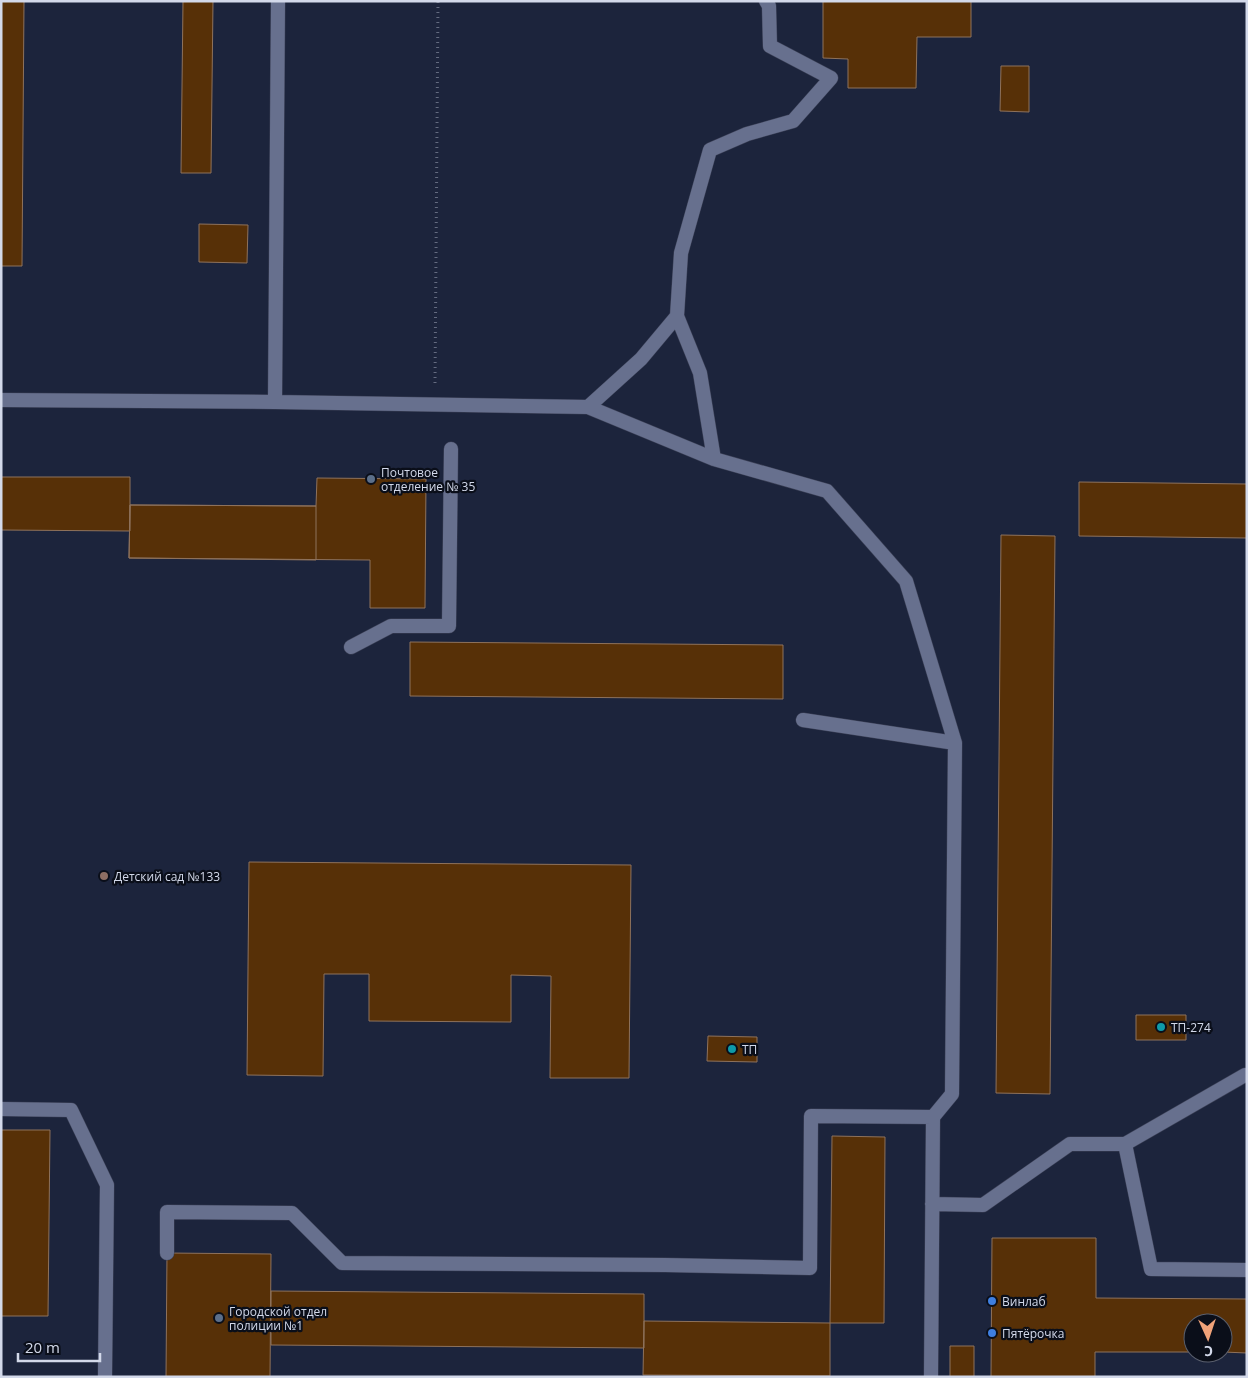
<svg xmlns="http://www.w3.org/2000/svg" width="1248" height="1378" viewBox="0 0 1248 1378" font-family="'Open Sans',sans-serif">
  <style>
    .building { fill: #573007; stroke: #8e725c }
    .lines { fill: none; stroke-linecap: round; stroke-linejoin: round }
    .service-casing { stroke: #3c4157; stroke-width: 15 }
    .path { stroke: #646b80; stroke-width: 3; stroke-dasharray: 1 4; stroke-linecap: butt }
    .service { stroke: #67708e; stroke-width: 14 }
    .service-dot { fill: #5c6f8a; stroke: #0a0e19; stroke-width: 2 }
    .education-dot { fill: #8d6e63; stroke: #0a0e19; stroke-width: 2 }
    .culture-dot { fill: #0f9aa8; stroke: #0a0e19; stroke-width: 2 }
    .shop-dot { fill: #3f7fe0; stroke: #0a0e19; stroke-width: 2 }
    .labels { text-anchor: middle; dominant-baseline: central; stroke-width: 4.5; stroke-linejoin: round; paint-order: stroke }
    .poi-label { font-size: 12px; fill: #d3d9ea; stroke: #0a0e19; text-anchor: start }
  </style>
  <rect width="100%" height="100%" fill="#1c243c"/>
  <path class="building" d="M1,1H24L22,266H1Z
    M183,1H213L211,173H181Z
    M823,1H971V37H917L916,88H848V59L823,58Z
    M1001,66H1029V112L1000,111Z
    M199,224L248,225L247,263L199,262Z
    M1,477H130V531L1,530Z
    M317,478L426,479L425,608H370V560L129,558L130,505L316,506Z
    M1079,482L1247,484V538L1079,536Z
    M130,505L316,506V560L129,558Z
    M1001,535L1055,536L1050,1094L996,1093Z
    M410,642L783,645V699L410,696Z
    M249,862L631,865L629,1078H550L551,976L511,975V1022L369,1021V974H324L323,1076L247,1075Z
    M1136,1015H1186V1040H1136Z
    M708,1036L757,1037V1062L707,1061Z
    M1,1130H50L48,1316H1Z
    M832,1136L885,1137L884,1323H830Z
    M992,1238H1096V1298L1247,1299V1353L1223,1352V1323H1193V1352H1095V1377H991Z
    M167,1253L271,1254L270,1377H166Z
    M271,1291L644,1294V1348L271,1345Z
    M644,1321L830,1323V1376L643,1375Z
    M950,1346H974V1377H950Z"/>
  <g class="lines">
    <g class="service-casing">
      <path id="service" d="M677,316L700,373L714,459
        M1,400L275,402L588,407L714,459L827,491L906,581L955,743L952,1094L933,1117L931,1377
        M275,402L278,1
        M588,407L641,359L677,316L681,253L710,150L747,134L793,121L831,78L770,46L769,6L766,1
        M351,647L391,626H449L451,449
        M803,720L955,743
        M1,1109L71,1110L107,1185L105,1377
        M1125,1144L1151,1269L1247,1270
        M932,1204L983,1205L1070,1144H1125L1245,1075
        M167,1253V1212L292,1213L342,1263L665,1265L810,1268L811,1116L933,1117"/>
    </g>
    <path class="path" d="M435,383L438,1"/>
    <use href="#service" class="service"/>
  </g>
  <g class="service-dot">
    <circle cx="371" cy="479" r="5"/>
    <circle cx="219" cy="1318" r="5"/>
  </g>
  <circle class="education-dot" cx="104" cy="876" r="5"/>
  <g class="culture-dot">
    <circle cx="1161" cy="1027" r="5"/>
    <circle cx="732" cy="1049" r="5"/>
  </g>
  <g class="shop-dot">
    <circle cx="992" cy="1301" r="5"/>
    <circle cx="992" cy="1333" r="5"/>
  </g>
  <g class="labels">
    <g class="poi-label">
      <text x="381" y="472">Почтовое<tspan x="381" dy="14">отделение № 35</tspan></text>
      <text x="114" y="876">Детский сад №133</text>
      <text x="1171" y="1027">ТП-274</text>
      <text x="742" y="1049">ТП</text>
      <text x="1002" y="1301">Винлаб</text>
      <text x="229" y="1311">Городской отдел<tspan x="229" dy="14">полиции №1</tspan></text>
      <text x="1002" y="1333">Пятёрочка</text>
    </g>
  </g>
  <rect width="1248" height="1378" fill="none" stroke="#d3d9ea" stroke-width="5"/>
  <g transform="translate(1208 1338) rotate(177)"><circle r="24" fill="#0a0e19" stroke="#5a5f6d"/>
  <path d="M0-4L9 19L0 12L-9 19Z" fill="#f0a279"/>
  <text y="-8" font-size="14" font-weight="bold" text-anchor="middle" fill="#d3d9ea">С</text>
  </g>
  <path d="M18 1353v8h82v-8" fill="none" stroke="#d3d9ea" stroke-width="2.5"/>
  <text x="25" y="1353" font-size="15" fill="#d3d9ea" stroke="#0a0e19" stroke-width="4" paint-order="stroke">20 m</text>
</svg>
